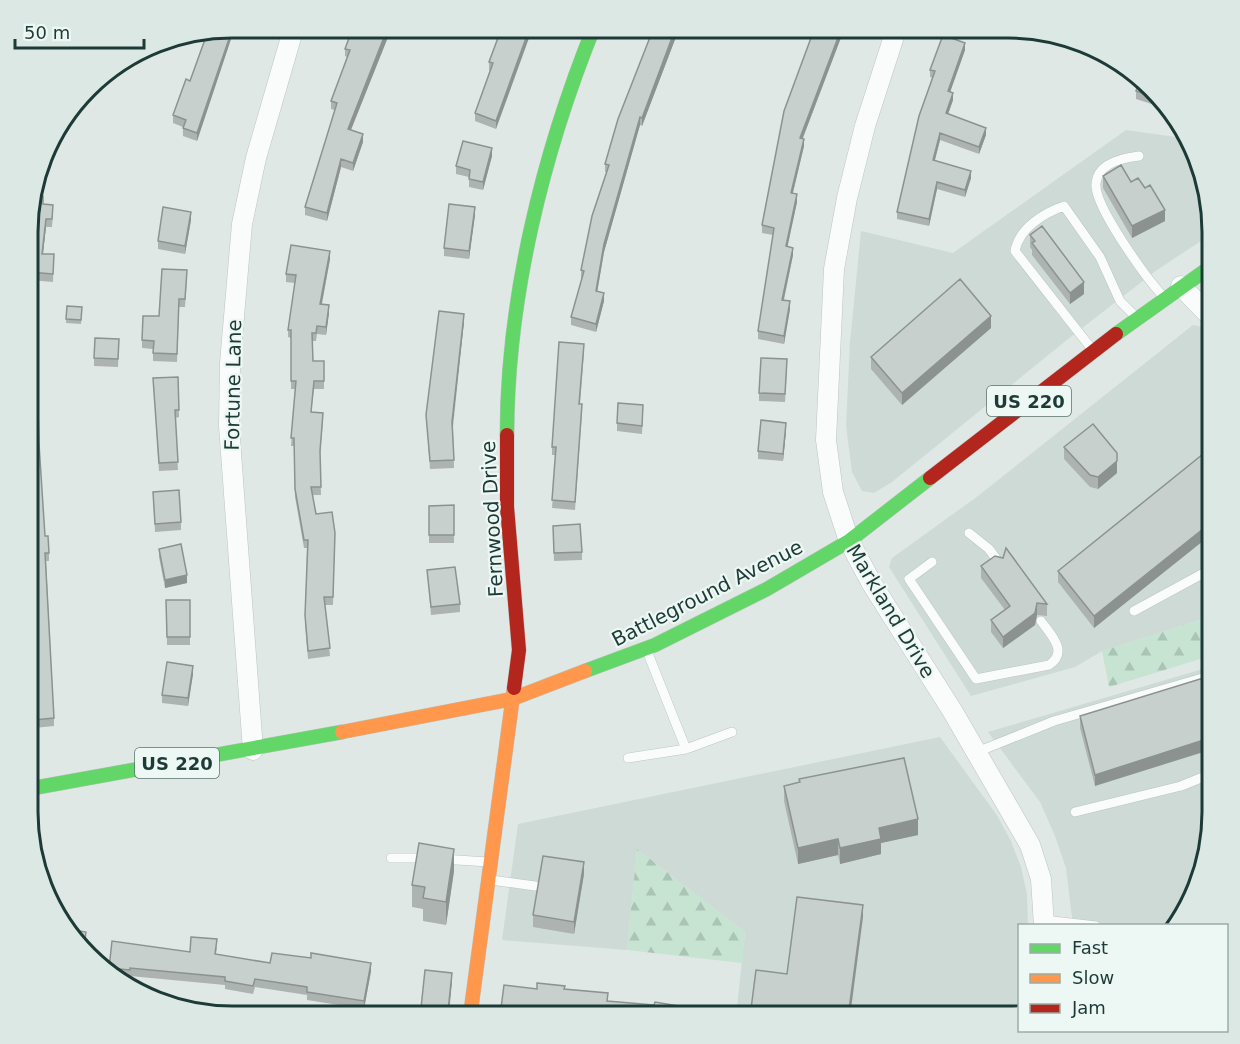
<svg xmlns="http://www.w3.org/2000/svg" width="1240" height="1044" viewBox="0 0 1240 1044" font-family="'DejaVu Sans',sans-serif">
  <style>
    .built { fill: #cddad5 }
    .forest { fill: url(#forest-firs) }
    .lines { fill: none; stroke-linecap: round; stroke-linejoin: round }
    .lane-casing { stroke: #bdc5c2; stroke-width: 10 }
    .street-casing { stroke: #bdc5c2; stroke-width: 21 }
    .fast-casing { stroke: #bcc5c2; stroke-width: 15 }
    .slow-casing { stroke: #bcc5c2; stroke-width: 15 }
    .jam-casing { stroke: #bcc5c2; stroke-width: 15 }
    .lane { stroke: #fafcfb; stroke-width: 9 }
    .street { stroke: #fafcfb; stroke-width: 20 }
    .fast { stroke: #63d668; stroke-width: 14 }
    .slow { stroke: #ff974d; stroke-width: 14 }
    .jam { stroke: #b3261e; stroke-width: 14 }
    .wall { fill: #acb3b1 }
    .shaded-wall { fill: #8c9290 }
    .building { fill: #c8d0ce; stroke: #8c9290; stroke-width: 1.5 }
    .labels { text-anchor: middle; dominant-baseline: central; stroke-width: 4.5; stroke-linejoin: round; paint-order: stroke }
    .shield { fill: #edf7f3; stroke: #5b736f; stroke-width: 1.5 }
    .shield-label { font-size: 18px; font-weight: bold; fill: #1d3b36 }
    .street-label { font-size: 20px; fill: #1d3b36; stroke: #edf7f3 }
    .rim { fill: none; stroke: #1d3b36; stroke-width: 3 }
  </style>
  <defs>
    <pattern id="forest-firs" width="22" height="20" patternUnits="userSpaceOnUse" patternTransform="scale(1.5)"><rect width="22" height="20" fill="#c7e3d2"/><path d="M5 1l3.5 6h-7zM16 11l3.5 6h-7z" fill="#aac4b5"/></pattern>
  </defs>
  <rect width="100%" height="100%" fill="#e0e8e5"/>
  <path class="built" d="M1126,130L1190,139L1213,218V233L1157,270L1068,339L892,482L874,493L862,491L852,472L846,426L850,342L861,231L953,253Z
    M1193,325L1207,328L1213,334V616L1102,651L1075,667L971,696L889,567L892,558L978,496Z
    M1213,666V813L1197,891L1174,925H1073L1066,868L1055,836L1040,802L988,732Z
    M940,737L996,814L1010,839L1021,867L1027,894L1028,925L1020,926L1019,1017H736L745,932L637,849L627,950L502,940L518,824Z"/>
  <path class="forest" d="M1213,616V655L1109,687L1102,651Z
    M637,849L745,932L742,963L627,950Z"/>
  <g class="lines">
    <g class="lane-casing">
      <path id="lane" d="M1139,156C1122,158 1098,163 1096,183C1093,205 1146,277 1161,294
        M1091,348L1015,251C1019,228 1044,213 1064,206L1100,257L1120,301L1133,314
        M969,533L989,549L1000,564
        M932,562L909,579L976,679L1049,665C1069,652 1051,635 1041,621
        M1134,611L1213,568
        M686,749L732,732
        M977,752L1054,721L1213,675
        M628,758L686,749L647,651
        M1075,812L1181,786L1213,773
        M391,858H428
        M442,859L488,862
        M491,880L535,886
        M1044,920L1096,926"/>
    </g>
    <g class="street-casing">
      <path id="street" d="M897,27L865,126L847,198L834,269L826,440L833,492L849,541L872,584L953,712L1030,845L1041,879L1044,926
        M1181,286L1213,319
        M253,750L229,426L230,363L242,224L256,158L294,27"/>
    </g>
    <g class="fast-casing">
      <path id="fast" d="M1116,334L1213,265
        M507,435C507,298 543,153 594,27
        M585,671L655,645L767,589L849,541L930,478
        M28,789L342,732"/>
    </g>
    <g class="slow-casing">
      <path id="slow" d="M342,732L512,699L585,671
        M470,1017L514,688"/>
    </g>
    <g class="jam-casing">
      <path id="jam" d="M507,435V507L519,650L514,688
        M930,478L1116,334"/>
    </g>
    <use href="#lane" class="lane"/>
    <use href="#street" class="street"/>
    <use href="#fast" class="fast"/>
    <use href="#slow" class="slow"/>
    <use href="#jam" class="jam"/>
  </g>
  <path class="wall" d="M231,27H235L197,141L183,136V127L173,123V115L190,81Z
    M353,27H392L351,130L363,142L353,171L341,167L327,221L305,215V207L335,110L331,109V101L347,57L345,56V49Z
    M502,27L496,129L475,121V113L490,70H489V62Z
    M654,27H682L681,30L679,29L642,126L640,125L604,252L597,292L604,301L596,332L571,325V317L582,278H581V270L607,172H605V164Z
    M800,27H845L803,138L804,146L793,193L797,202L787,246L793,255L784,300L790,309L784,344L758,339V331L773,235L762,233V225L813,32Z
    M965,50L950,92L953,100L948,114L986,135L979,154L940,140L935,160L971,178L965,197L937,189L929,226L897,219V212L933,78L930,77V70Z
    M1101,52L1120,65L1101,58Z
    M1136,91L1163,101L1161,107L1136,99Z
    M66,115L61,136L53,134L54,129Z
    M492,156L483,190L469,187V177L456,174V166Z
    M1103,176L1131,182L1165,221L1132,238L1103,188Z
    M29,204H43L53,213L52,227H46L43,254H54L53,282L29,280Z
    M475,215L469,259L444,256V248Z
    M191,220L185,254L158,249V241Z
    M1030,235L1084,294L1070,304L1032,255V250L1030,247Z
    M330,259L322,304L329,313L326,335L317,334L316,341H313V361H324V389H314L311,412L323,421L320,456L321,495H312L316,514L335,533L333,605H325L330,656L308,659L305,623L307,548H304L295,497L294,446H291L295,389H291V338L288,337V330L295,283L286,282V274Z
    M187,278L185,307H179L177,362L153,361V349L142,348V340Z
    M29,305L39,444L45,536L49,553V561H46L54,718V726L34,728L32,685H36L35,667H29L28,642Z
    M67,306L82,307L81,324L66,323Z
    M464,322L453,427L454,468L430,469L426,415Z
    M991,328L902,405L871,369V357Z
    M119,339L118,367L94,366V358Z
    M584,352L580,404L582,412L575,510L552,508L556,455H552V447Z
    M787,367L785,402L759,401V393Z
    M178,377L179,417L175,418L178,470L159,471L153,378Z
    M643,413L642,434L617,431V423Z
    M786,431L783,461L758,459V451Z
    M1213,446V533L1094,628L1058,582V571Z
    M1064,447L1117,453V473L1098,489L1090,487L1064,459Z
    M153,492L181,522V530L155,532Z
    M454,505V543H429V506Z
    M553,526L582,552V560L554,561Z
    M159,549L187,583L165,588L159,557Z
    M1003,558L1047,604V616L1037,615L1035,625L1003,648L991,632V620L1005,610L981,578V566Z
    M427,570L460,604V612L431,615Z
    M166,600H190V645H167Z
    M193,674L188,706L162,703V695Z
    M1213,675L1095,786L1080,728V716Z
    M784,786L918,835L881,843V854L840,864L838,855L798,864L784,801Z
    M454,871L446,925L423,921V909L412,907V885Z
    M584,874L574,934L533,927V915Z
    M217,947L216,954L270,963L371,971L364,1009L307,1000V995L255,987L253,994L225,989V985L130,976V978L117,977L109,972V968Z
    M452,981L449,1017L421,1016V1008Z"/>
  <path class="shaded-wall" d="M233,27H235L197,141V133Z
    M388,27H392L348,137V129Z
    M530,27H533L496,129V121Z
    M676,27H679V29L642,126V118Z
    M842,27H845L800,145V138Z
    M965,43V50L948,98V91Z
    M953,93V100L946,120V113Z
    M66,115L61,136V128L63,118Z
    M640,117V125L604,252L596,299V291L604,244Z
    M986,128V135L979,154V147Z
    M940,133V140L933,167V160Z
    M363,134V142L353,171V163Z
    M804,139V146L791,200V193Z
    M492,148V156L483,190V182Z
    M341,159V167L327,221V213Z
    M971,171V178L965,197V190Z
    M937,182V189L929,226V219Z
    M797,194V202L786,254V246Z
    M475,207V215L469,259V251Z
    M1165,210V221L1132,238V226Z
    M191,212V220L185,254V246Z
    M46,219V227L42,262V254Z
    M793,248V255L782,307V300Z
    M330,251V259L320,312V304Z
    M1084,282V294L1070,304V293Z
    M604,293V301L596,332V324Z
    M790,301V309L784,344V336Z
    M329,305V313L326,335V327Z
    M464,314V322L452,430V422Z
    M991,316V328L902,405V393Z
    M786,423V431L783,461V454Z
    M1117,461V473L1098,489V477Z
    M1213,521V533L1094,628V616Z
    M187,575V583L165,588V580Z
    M1037,603V615L1035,625L1003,648V637Z
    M193,666V674L188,706V698Z
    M1213,737V749L1095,786V775Z
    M918,819V835L881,843V854L840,864V848L879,828Z
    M838,839V855L798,864V848Z
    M454,849V871L446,925V902Z
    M584,862V874L574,934V922Z
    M863,905V917L850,1017H848Z
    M86,932V940L84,954L83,952Z
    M371,963V971L364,1009V1001Z
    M452,973V981L448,1017V1011Z"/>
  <path class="building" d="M233,27L197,133L183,128L186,120L173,115L186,79L190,81L208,31Z
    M353,27H388L348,129L363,134L353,163L341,159L327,213L305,207L337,103L331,101L350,50L345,49Z
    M502,27H530L496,121L475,113L493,63L489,62Z
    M654,27H676L642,118L640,117L604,244L596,291L604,293L596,324L571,317L584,271L581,270L592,216L609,165L605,164L618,119Z
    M815,27H842L800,138L804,139L791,193L797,194L786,246L793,248L782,300L790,301L784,336L758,331L774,228L762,225L784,111Z
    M943,35L965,43L948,91L953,93L946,113L986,128L979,147L940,133L933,160L971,171L965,190L937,182L929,219L897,212L919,116L935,71L930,70Z
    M1140,78L1153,87L1161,98V99L1136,91Z
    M63,118L61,128L56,127Z
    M463,141L492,148L483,182L469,179L470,170L456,166Z
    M1121,165L1131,182L1138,178L1145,188L1150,185L1165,210L1132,226L1103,176Z
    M32,195L43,196V204L53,205L52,219H46L42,254H54L53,274L29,272V204Z
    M449,204L475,207L469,251L444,248Z
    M163,207L191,212L185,246L158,241Z
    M1042,226L1084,282L1070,293L1032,243L1035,241L1030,235Z
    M291,245L330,251L320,304L329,305L326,327L317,326L316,333H312L313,361H324V381H314L311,412L323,413L320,451L321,487H311L316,514L332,512L335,533L333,597H324L330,648L308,651L305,615L308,540H304L295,489L294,438H291L296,381H291V330H288L296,275L286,274Z
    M162,269L187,270L185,299H179L177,354L153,353L154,341L142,340L143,316H159Z
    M960,279L991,316L902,393L871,357Z
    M29,305H35L39,444L45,536H48L49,553H45L54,718L34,720L32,685H36L35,659H29L28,634Z
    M67,306L82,307L81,320L66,319Z
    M439,311L464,314L452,422L454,460L430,461L426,415Z
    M95,338L119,339L118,359L94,358Z
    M559,342L584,344L579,404H582L575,502L552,500L556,447H552Z
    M761,358L787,359L785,394L759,393Z
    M178,377L179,410H175L178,462L159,463L153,378Z
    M618,403L643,405L642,426L617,423Z
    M761,420L786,423L783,454L758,451Z
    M1093,424L1117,453V461L1098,477L1090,475L1064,447Z
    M1213,446V521L1094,616L1058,571Z
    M179,490L181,522L155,524L153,492Z
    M454,505V535H429V506Z
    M580,524L582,552L554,553L553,526Z
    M181,544L187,575L165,580L159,549Z
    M1006,548L1047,604L1037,603L1035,613L1003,637L991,620L1010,606L981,566L995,556L1003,558Z
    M455,567L460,604L431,607L427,570Z
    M166,600H190V637H167Z
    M167,662L193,666L188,698L162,695Z
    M1213,675V737L1095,775L1080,716Z
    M904,758L918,819L879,828L881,839L840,848L838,839L798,848L784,786L800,782L799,779Z
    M419,843L454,849L446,902L423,898L425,887L412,885Z
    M543,856L584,862L574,922L533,915Z
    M797,897L863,905L848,1017H750L756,970L787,974Z
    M68,929L86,932L83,952Z
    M191,937L217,939L215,954L270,963L272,953L311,958V953L371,963L364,1001L307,992V987L255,979L253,986L225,981V977L130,968V970L109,968L112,941L190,952Z
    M425,970L452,973L448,1011L421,1008Z
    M537,983L565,986L564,989L608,993L607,1001L654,1005L655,1002L691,1008L722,1010L721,1017L500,1016L504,985L537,989Z"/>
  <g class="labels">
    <g class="shield">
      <rect x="987" y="386" width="84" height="30" rx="4.5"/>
      <rect x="135" y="748" width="84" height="30" rx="4.5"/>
    </g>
    <g class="shield-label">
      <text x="1029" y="401">US 220</text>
      <text x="177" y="763">US 220</text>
    </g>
    <g class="street-label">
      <text transform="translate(233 385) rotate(-89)">Fortune Lane</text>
      <text transform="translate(492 519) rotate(-93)">Fernwood Drive</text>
      <text transform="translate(707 593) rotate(-27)">Battleground Avenue</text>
      <text transform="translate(891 611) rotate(59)">Markland Drive</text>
    </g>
  </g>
  <path d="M0 0H1240V1044H0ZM232 38H1008A194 194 0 0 1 1202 232V812A194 194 0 0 1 1008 1006H232A194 194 0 0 1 38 812V232A194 194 0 0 1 232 38Z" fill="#dce8e4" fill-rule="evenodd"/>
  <path class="rim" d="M232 38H1008A194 194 0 0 1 1202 232V812A194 194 0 0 1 1008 1006H232A194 194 0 0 1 38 812V232A194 194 0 0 1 232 38Z"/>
  <rect x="1018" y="924" width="210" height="108" fill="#edf7f3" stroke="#9aaca7" stroke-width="1.5"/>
  <rect x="1030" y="944" width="30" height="9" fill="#63d668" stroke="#9aaca7" stroke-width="1.5"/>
  <text x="1072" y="954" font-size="18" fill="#1d3b36">Fast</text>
  <rect x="1030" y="974" width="30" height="9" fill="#ff974d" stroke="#9aaca7" stroke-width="1.5"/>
  <text x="1072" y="984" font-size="18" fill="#1d3b36">Slow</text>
  <rect x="1030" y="1004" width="30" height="9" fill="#b3261e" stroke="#9aaca7" stroke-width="1.5"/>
  <text x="1072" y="1014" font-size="18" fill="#1d3b36">Jam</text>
  <path d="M15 39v9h129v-9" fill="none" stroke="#1d3b36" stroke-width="3"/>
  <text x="24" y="39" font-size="18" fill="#1d3b36" stroke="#edf7f3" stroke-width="4.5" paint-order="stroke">50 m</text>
</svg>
